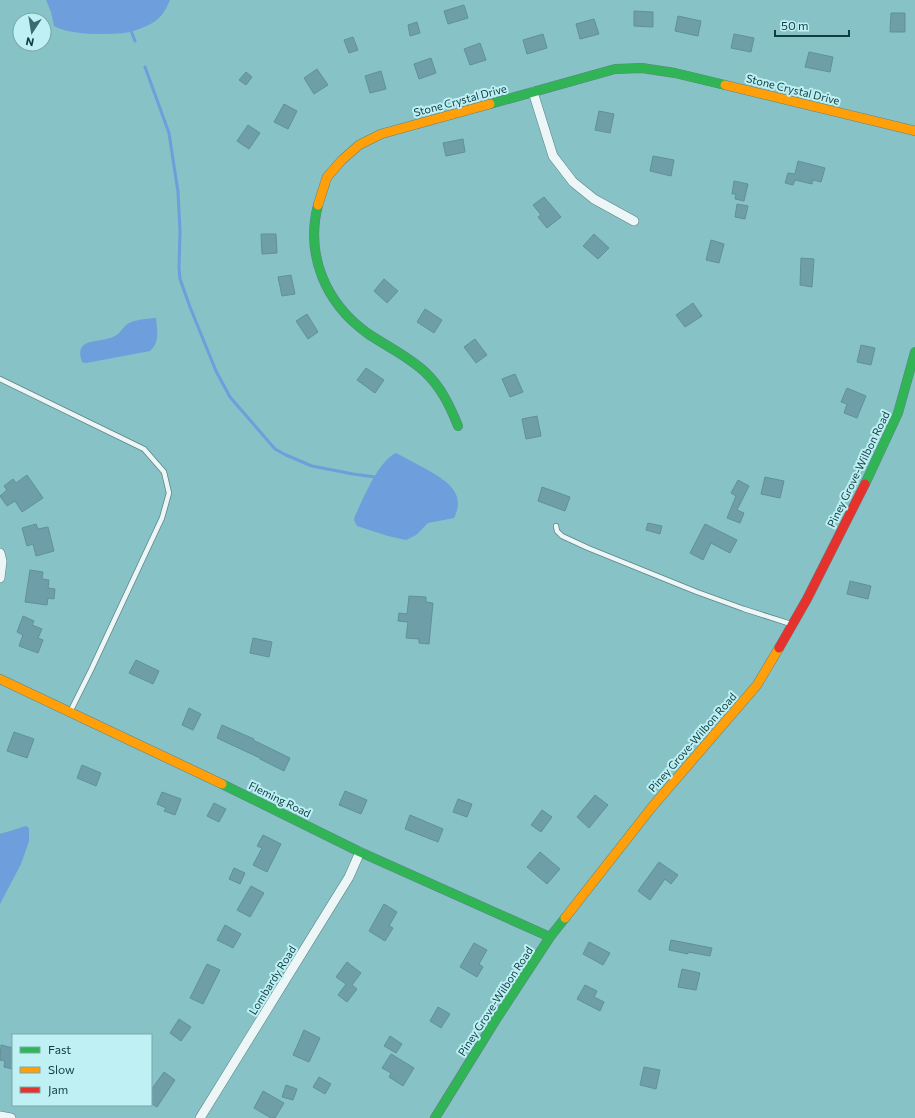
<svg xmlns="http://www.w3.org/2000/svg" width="915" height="1118" viewBox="0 0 915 1118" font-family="Commissioner,sans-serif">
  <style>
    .water { fill: #6e9edc }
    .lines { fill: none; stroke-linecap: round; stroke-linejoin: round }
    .stream { stroke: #6e9edc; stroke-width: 3 }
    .building { fill: #6e9fa8; stroke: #619098 }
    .lane-casing { stroke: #5d8386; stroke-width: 6 }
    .street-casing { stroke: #5d8386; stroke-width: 10 }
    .fast-casing { stroke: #5d8386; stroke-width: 10 }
    .slow-casing { stroke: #5d8386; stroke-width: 10 }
    .jam-casing { stroke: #5d8386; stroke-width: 10 }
    .lane { stroke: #edf6f6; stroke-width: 4.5 }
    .street { stroke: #edf6f6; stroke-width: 9 }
    .fast { stroke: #30b455; stroke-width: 9 }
    .slow { stroke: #ff9f0a; stroke-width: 9 }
    .jam { stroke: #e5322d; stroke-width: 9 }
    .labels { text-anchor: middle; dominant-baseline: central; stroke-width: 4; stroke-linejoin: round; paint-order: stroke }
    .street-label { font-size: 11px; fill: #0e3e42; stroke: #bff0f4 }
  </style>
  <rect width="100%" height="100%" fill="#86c2c6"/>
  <path class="water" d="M46,0H170C166,9 162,17 154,22C148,26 132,32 124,33C107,35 69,35 54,26L51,12Z
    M156,318C157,331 160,342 150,351L86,363L82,362C73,336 101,344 115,336C119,334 122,329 126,325C134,319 146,319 156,318Z
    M396,453C406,458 416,464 426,469C445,480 467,492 454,518L428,523L416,535L406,540L388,536L357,526L354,520L355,516C363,499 379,460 396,453Z
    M26,826L29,828V841L21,864L0,904V834Z"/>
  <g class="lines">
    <path class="stream" d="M130,28L135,41
      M145,67L169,133L178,192L180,231L179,268L180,279L190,307L216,371L230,397L275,449L286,455L312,466L353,474L375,477L377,479"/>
  </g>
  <path class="building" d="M464,5L468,18L448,24L444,11Z
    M634,11L653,12V27L634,26Z
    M891,13H905V32H890Z
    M678,16L701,21L698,36L675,31Z
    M594,19L599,34L580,39L576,24Z
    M417,22L420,33L410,36L408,25Z
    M543,34L547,48L527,54L523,40Z
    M734,34L754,38L751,52L731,48Z
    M353,37L358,50L349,53L344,40Z
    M480,43L486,60L470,65L464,49Z
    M809,52L833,57L830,72L805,67Z
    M431,58L436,73L419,79L414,64Z
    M317,69L328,85L314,94L304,78Z
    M381,71L386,89L370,93L365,76Z
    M246,72L252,77L246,85L239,80Z
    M284,104L297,111L288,129L274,122Z
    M599,111L614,114L610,133L595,130Z
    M248,125L260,133L249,149L237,141Z
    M463,139L465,152L446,156L443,143Z
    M653,156L674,160L671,176L650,171Z
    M798,161L825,168L821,182L813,180L812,184L795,180L793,185L785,183L788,173L795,174Z
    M734,181L748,184L744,201L735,199L736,194H732Z
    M544,197L561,217L547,228L538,217L541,215L533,205Z
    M737,204L748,206L745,219L735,217Z
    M261,234H276L277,253L262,254Z
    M594,234L609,248L598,259L583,246Z
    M711,240L724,244L719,263L706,260Z
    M801,258L814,259L812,287L800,285Z
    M291,275L295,294L282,296L278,277Z
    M384,279L398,291L387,303L374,291Z
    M693,303L702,316L685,327L676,315Z
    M425,309L442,320L434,333L417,322Z
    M307,314L318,332L308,339L296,321Z
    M475,339L487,355L476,363L464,347Z
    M861,345L875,348L871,365L857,362Z
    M366,368L384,380L375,393L357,380Z
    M515,374L523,392L510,397L502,379Z
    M847,388L866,396L857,418L844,413L847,404L841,402Z
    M537,416L541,436L526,439L522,419Z
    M27,475L43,498L22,512L15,501L7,506L0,496L7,490L4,486L13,479L16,483Z
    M765,477L784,481L780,498L761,494Z
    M738,480L749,486L737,510L744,513L740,523L727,518L736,496L731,493Z
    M542,487L570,497L565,511L538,501Z
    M648,523L662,526L660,534L646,530Z
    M36,524L38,529L48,527L54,551L36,556L33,544L27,546L22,528Z
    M705,524L737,540L730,553L711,543L703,560L690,553Z
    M30,570L43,572L42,579L49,580L48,588L55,589L54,599L48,598L47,605L25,602Z
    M850,581L871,586L868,599L847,594Z
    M409,596L426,597V602L433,603L429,644L419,643V639L406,638L408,622L398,621L399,613L407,614Z
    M23,616L34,621L32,625L42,629L38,638L43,640L38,653L19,646L23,635L17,632Z
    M253,638L272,642L269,657L250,653Z
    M136,660L159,671L153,684L129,673Z
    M189,708L201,714L193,730L182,725Z
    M222,725L254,739L253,740L290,758L284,771L260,759V758L217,738Z
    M14,732L34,739L27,758L7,751Z
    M82,765L101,773L96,786L77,778Z
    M345,791L367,800L361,814L339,805Z
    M162,792L181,799L175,815L164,811L166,808L157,804Z
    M595,795L608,805L589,828L577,817Z
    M458,799L472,804L467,817L453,812Z
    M214,803L226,809L219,822L207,816Z
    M542,810L552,817L541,832L531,825Z
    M410,815L443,829L438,842L405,829Z
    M263,835L281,844L267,872L253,865L262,848L257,846Z
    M540,852L560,869L547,884L527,867Z
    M659,862L678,875L671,884L665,879L650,900L638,891Z
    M234,868L245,873L240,884L229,879Z
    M251,886L264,893L250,917L237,910Z
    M384,904L397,912L389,926L393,928L385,941L369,931Z
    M225,925L241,934L233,948L217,940Z
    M671,940L712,948L710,956L688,952V954L669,950Z
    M589,942L610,953L603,965L583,954Z
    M474,943L487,950L479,964L483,967L477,977L460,967Z
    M347,962L361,973L352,985L357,989L347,1002L338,995L346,984L336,977Z
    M207,964L220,970L203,1004L190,998Z
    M682,969L700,973L696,990L678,987Z
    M585,985L597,991L594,997L604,1002L600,1011L577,999Z
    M438,1007L450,1014L441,1028L430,1021Z
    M179,1019L191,1027L181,1041L170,1033Z
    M304,1030L320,1038L309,1062L293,1055Z
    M390,1036L402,1044L396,1053L384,1046Z
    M1,1045L13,1048V1069L4,1067L5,1061L0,1060Z
    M391,1054L414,1068L403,1086L389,1077L391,1073L382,1068Z
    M644,1067L660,1070L656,1089L640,1085Z
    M164,1072L175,1080L157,1107L151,1103V1090Z
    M319,1077L331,1084L325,1094L313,1087Z
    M286,1085L297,1089L293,1100L282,1097Z
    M263,1091L284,1103L275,1118H271L254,1108Z"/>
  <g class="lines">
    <g class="lane-casing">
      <path id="lane" d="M0,379L144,449L164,472L169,493L162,518L91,670L71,710
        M556,526L557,531L562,536L588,548L697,592L744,609L791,624"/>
    </g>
    <g class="street-casing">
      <path id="street" d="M533,92L553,156L573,182L594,199L634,221
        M0,553L2,561L0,578
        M0,1116L11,1118
        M200,1118L349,877L360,852"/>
    </g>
    <g class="fast-casing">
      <path id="fast" d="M490,104L615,69L642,68L675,73L725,85
        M318,205C305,256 326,303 367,333C386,346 408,356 425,372C441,387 450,406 458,426
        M865,484L898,413L915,352
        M222,784L360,852L550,937
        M435,1118L495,1021L550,937L565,918"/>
    </g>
    <g class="slow-casing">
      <path id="slow" d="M725,85L915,131
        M318,205L327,177L342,160L359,145L381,134L490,104
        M0,679L222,784
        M565,918L652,807L757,685L779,648"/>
    </g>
    <g class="jam-casing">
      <path id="jam" d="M779,648L807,599L865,484"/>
    </g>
    <use href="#lane" class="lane"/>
    <use href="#street" class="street"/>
    <use href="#fast" class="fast"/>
    <use href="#slow" class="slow"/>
    <use href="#jam" class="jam"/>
  </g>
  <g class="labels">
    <g class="street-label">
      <text transform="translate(793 89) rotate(14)">Stone Crystal Drive</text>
      <text transform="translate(460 100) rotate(-15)">Stone Crystal Drive</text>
      <text transform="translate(858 469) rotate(-64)">Piney Grove-Wilbon Road</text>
      <text transform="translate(692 742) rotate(-49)">Piney Grove-Wilbon Road</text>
      <text transform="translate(280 799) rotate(26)">Fleming Road</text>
      <text transform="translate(272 980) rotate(-58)">Lombardy Road</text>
      <text transform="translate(495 1001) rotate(-57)">Piney Grove-Wilbon Road</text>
    </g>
  </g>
  <rect x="12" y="1034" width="140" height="72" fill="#bff0f4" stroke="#78a9ad"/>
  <rect x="20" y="1047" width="20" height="6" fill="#30b455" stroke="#78a9ad"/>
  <text x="48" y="1054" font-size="12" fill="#0e3e42">Fast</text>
  <rect x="20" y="1067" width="20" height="6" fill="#ff9f0a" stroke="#78a9ad"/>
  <text x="48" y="1074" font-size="12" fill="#0e3e42">Slow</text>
  <rect x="20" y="1087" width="20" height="6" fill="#e5322d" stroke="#78a9ad"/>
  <text x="48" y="1094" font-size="12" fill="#0e3e42">Jam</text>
  <g transform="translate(32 32) rotate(192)"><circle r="19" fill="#bff0f4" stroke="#78a9ad"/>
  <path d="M0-3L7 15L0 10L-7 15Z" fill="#386c70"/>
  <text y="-6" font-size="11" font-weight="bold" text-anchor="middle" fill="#0e3e42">N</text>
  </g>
  <path d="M775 30v6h74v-6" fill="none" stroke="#0e3e42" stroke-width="2"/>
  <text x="781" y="30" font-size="12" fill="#0e3e42" stroke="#bff0f4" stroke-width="3" paint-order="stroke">50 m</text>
</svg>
